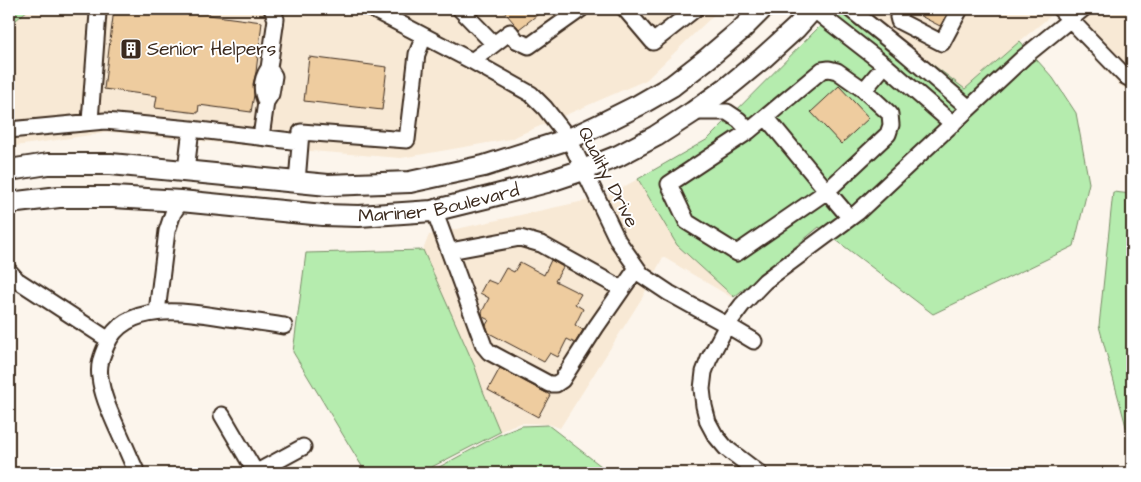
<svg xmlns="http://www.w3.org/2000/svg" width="1141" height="482" viewBox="0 0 1141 482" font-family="'Architects Daughter',sans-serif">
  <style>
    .built { fill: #f8e9d5 }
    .green { fill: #b5ecae; stroke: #788b66 }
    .building { fill: #eecc9f; stroke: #3b2a1e }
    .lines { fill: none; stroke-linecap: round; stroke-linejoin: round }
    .minor-casing { stroke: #3b2a1e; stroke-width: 19 }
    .major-casing { stroke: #3b2a1e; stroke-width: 24 }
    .minor { stroke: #fff; stroke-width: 15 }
    .major { stroke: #fff; stroke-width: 20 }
    .labels { text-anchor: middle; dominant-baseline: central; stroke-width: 4; stroke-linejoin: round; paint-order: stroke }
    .poi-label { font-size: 19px; fill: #3b2a1e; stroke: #fff; text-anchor: start }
    .street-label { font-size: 19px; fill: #3b2a1e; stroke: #fff }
  </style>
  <rect width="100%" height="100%" fill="#fcf5ec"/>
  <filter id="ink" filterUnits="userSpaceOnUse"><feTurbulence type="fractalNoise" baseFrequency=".02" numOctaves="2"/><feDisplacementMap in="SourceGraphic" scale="10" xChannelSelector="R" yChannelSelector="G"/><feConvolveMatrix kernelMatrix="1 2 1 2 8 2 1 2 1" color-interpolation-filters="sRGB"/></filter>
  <g filter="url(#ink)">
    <path class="built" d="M27,9H356L468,68L527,101L540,114L547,123L510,139L401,158L259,147L111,132L9,147V24Z
      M389,9H720L646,80L561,117L550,102L535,88L475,54Z
      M859,9H1132V92L1119,85L1053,14L1020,41L965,89Z
      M638,179L677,245L734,297H731L663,257L642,298L560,428L548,424L521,423L511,426L500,432L483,391L475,367L423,250L429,235L607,196Z"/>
    <path class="green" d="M9,9H29L9,26Z
      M833,9H859L965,89L1020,41L1053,78L1076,113L1089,183L1074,246L933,314L819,227L734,297L677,245L638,179L708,139L825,21Z
      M1113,192L1132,194V429L1127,430L1099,326Z
      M423,250L475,367L483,391L500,432L420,473H366L293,352L306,253Z
      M548,425L610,473H428L499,435L522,426Z"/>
    <path class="building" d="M114,9H209V15L262,22L256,72L253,84L254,95L251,112L199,105L198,113L155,108L157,96L104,89Z
      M502,9H545L519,29Z
      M911,9H950L940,26L911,11Z
      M309,57L387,67L382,110L304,101Z
      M839,86L869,118L841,144L811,112Z
      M551,260L563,267L555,281L581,294L575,304L583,309L575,325L583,330L575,343L567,339L558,357L550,353L544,362L489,333L486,325L489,320L483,317L482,312L489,298L480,293L487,280L497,284L506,268L514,272L520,262L544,275Z
      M500,368L550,395L538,417L488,390Z"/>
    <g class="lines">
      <g class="minor-casing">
        <path id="minor" d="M372,9L472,61L531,94L545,108L569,139L618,241L642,275L669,293L727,325L754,341
          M460,9L494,44
          M625,9L653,42L695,9
          M813,9L885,65L953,124
          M850,9L905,53L969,108
          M902,9L898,17L899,21L942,43L960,9
          M1060,9L1125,76L1132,80
          M472,61L510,32L516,40L529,46L581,9
          M269,68L276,19L272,9
          M693,112H727L739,120L749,131
          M766,117L827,191L888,134L891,125L890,114L864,90
          M90,121L98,13L99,9
          M9,130L105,121L191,129
          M261,137L266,102L271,94L274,76L269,68C261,80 260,90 266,102
          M186,170L191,129L300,142
          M297,182L301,132L407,140L417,54L424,36
          M434,210L484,346L489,352L549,384H556L562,380L596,327L637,268
          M850,218L827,191L737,253L687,222L669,184L749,131L822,70L829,69L837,71L864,90L885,65
          M450,251L520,238L541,244L622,289
          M9,271L17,280L109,340
          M157,312L167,231L173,213L181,201
          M222,415L256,473
          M137,473C130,458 124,443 117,428C110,412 102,395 100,377C98,365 102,355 107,344C126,300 190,312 228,318C247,320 265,323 284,326
          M255,473L303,447
          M759,473L726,448L715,435L708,422L704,406L702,389L704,372L709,359L727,325L742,305L765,281L858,212L1024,57L1083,9"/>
      </g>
      <g class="major-casing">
        <g id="major">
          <path d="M9,170L48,164H111L328,185L410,182L442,175L484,166L569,139L601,124L639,105L672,86L708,58L741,30L762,9"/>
          <path id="s1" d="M9,203L59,197H113L181,201L323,215L359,216L432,211L489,197L547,182L583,170L618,156L656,136L693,112L729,86L763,58L796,28L813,9"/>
        </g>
      </g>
      <use href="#minor" class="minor"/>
      <use href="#major" class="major"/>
    </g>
  </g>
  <defs>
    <g id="building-square" transform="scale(1.125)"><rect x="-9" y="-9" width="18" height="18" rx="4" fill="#3b2a1e" stroke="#fff"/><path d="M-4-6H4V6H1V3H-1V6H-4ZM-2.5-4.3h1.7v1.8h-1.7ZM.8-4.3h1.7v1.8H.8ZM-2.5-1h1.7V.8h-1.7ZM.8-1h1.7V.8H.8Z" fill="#fff"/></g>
  </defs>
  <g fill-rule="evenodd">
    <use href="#building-square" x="131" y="49"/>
  </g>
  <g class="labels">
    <g class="poi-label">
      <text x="147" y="49">Senior Helpers</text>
    </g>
    <g class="street-label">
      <text transform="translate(608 177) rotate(63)">Quality Drive</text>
      <text stroke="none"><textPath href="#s1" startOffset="432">Mariner Boulevard</textPath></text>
    </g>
  </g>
  <rect width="1141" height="482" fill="none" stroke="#fff" stroke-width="30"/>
  <rect x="15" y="15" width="1111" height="452" fill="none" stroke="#3b2a1e" stroke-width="2" filter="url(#ink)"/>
</svg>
